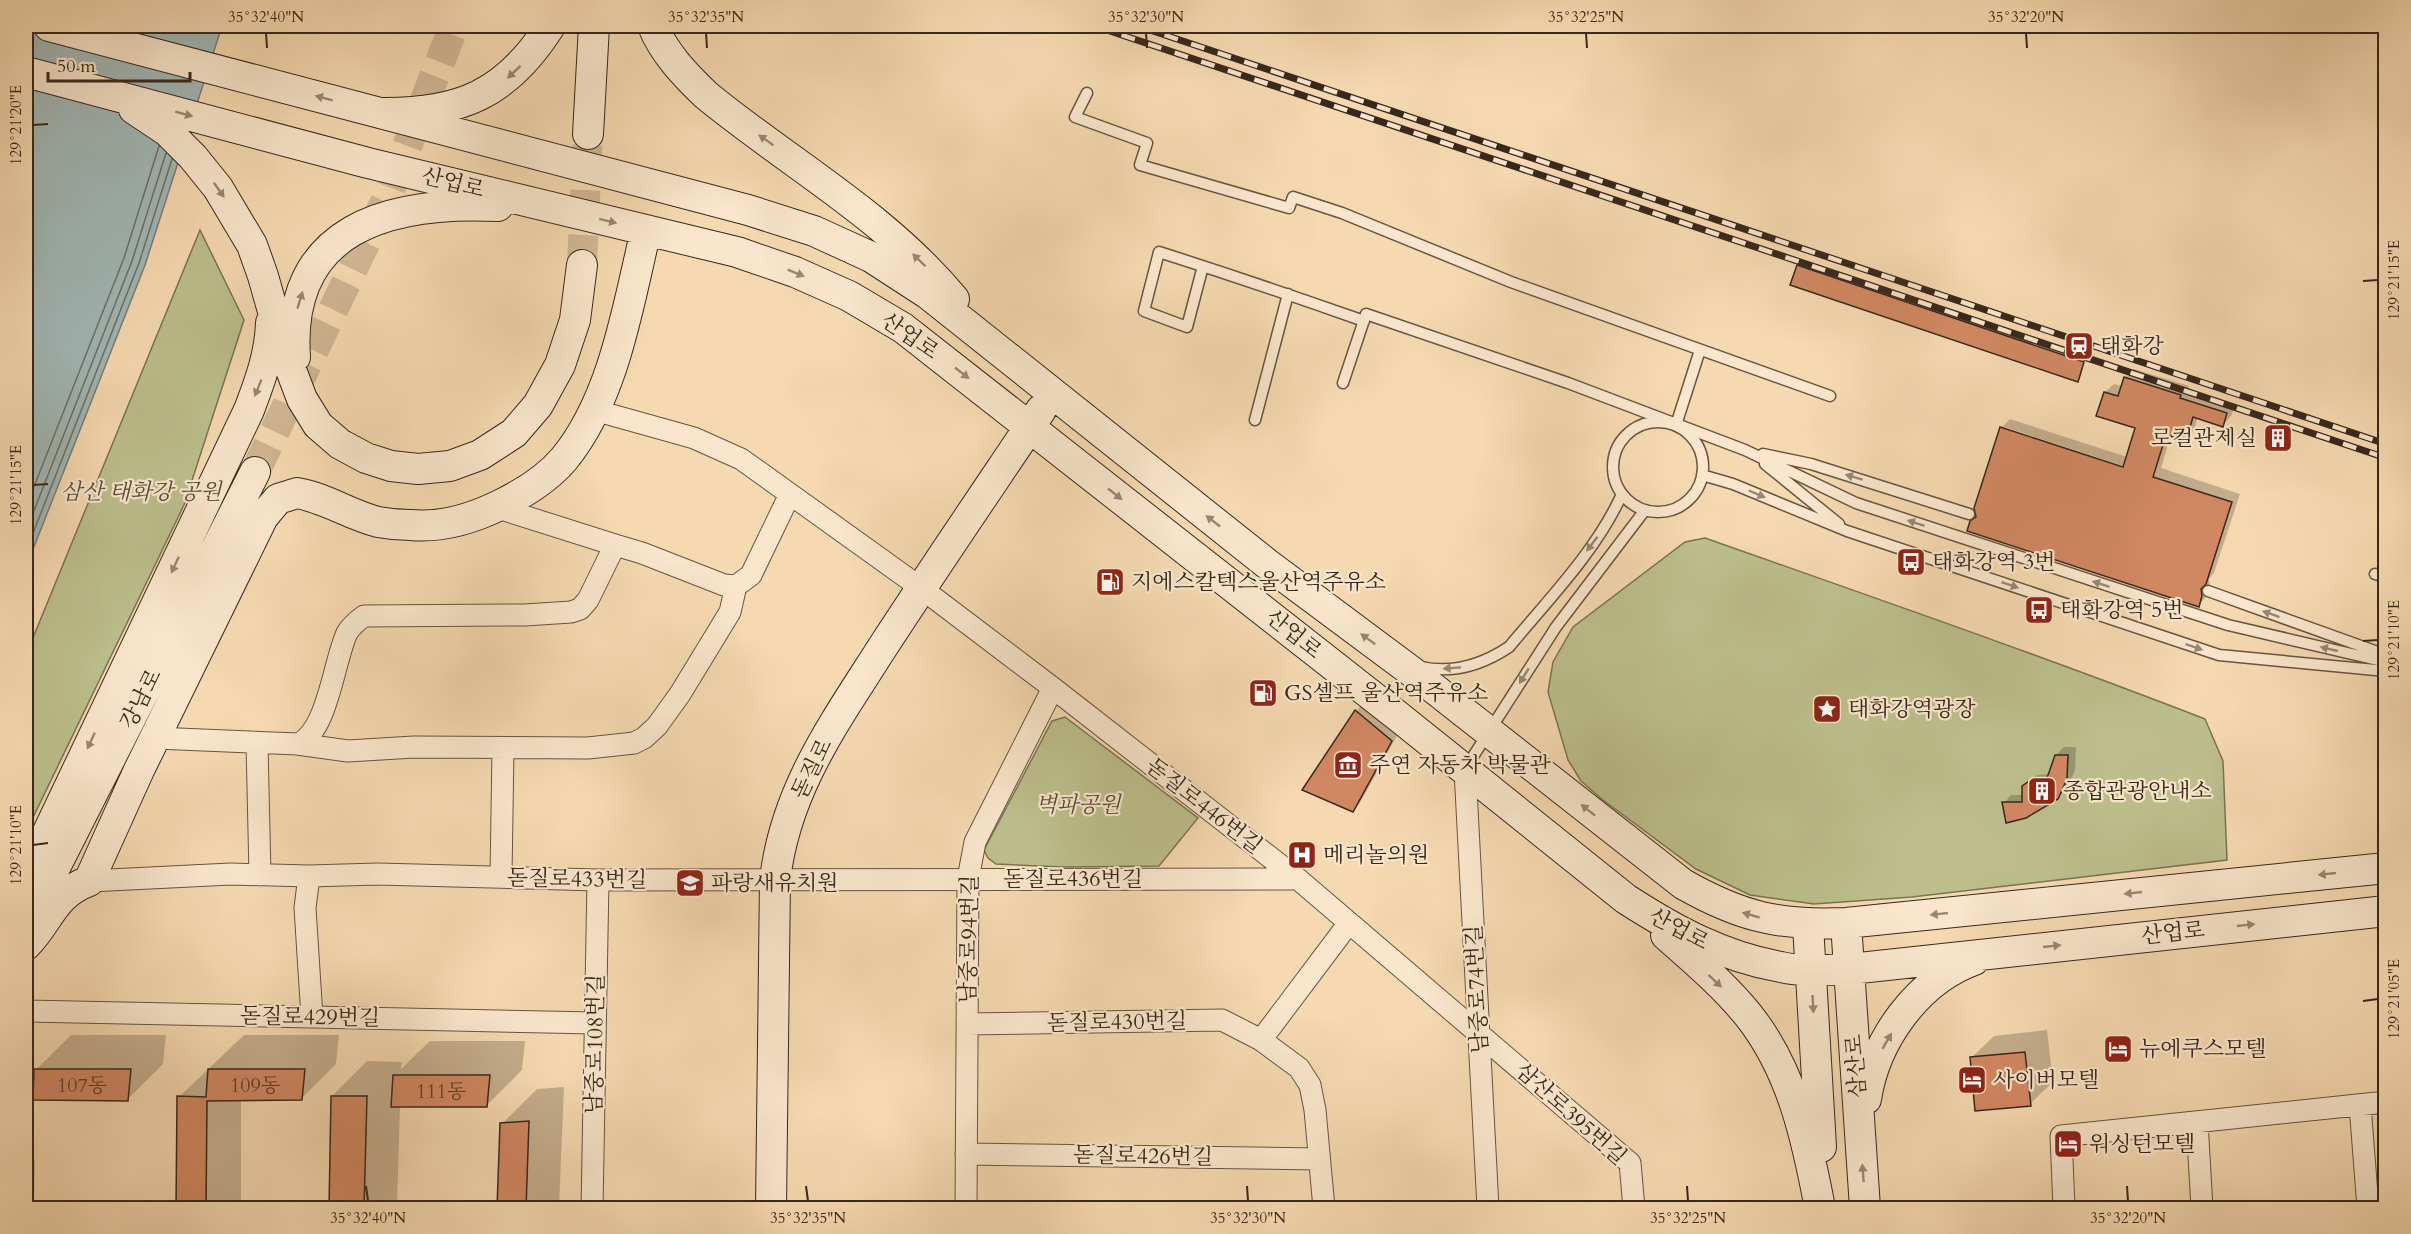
<svg xmlns="http://www.w3.org/2000/svg" width="2411" height="1234" viewBox="0 0 2411 1234" font-family="Cardo,'Noto Serif KR',serif">
  <style>
    .green { fill: #bcbf8c; stroke: #7a7454; stroke-width: 1.5 }
    .water { fill: #a1b7b6; stroke: #777e78; stroke-width: 1.5 }
    .shadow { fill: #0003; fill-rule: evenodd }
    .lines { fill: none; stroke-linecap: round; stroke-linejoin: round }
    .shore { stroke: #6c7068; stroke-width: 1.5 }
    .building { fill: #d18862; stroke: #38281b; stroke-width: 1.5 }
    .secondary-tunnel { stroke: #d0b693; stroke-width: 30; stroke-dasharray: 30 15; stroke-linecap: butt }
    .service-casing { stroke: #685440; stroke-width: 13 }
    .minor-casing { stroke: #685440; stroke-width: 23 }
    .secondary-casing { stroke: #38281b; stroke-width: 32 }
    .service { stroke: #f9e6cc; stroke-width: 10 }
    .minor { stroke: #f9e6cc; stroke-width: 21 }
    .secondary { stroke: #f9e6cc; stroke-width: 30 }
    .rail-casing { stroke: #38281b; stroke-width: 7 }
    .rail { stroke: #f9e6cc; stroke-width: 4.5; stroke-dasharray: 14; stroke-linecap: butt }
    .oneway { fill: #988774 }
    .ticks { fill: none; stroke: #38281b; stroke-width: 2 }
    .labels { text-anchor: middle; dominant-baseline: central; stroke-width: 4.5; stroke-linejoin: round; paint-order: stroke }
    .number-label { font-size: 20px; fill: #5e402d }
    .street-label { font-size: 22px; fill: #38281b; stroke: #f9e6cc }
    .poi-label { font-size: 22px; fill: #38281b; stroke: #f9e6cc; text-anchor: start }
    .park-label { font-size: 22px; font-style: italic; fill: #594e37; stroke: #f9e6cc }
    .neatline { fill: none; stroke: #38281b; stroke-width: 2 }
    .ticks-label { font-size: 15px; text-anchor: middle; fill: #38281b }
  </style>
  <rect width="100%" height="100%" fill="#f6d9b1"/>
  <filter id="stains"><feTurbulence type="fractalNoise" baseFrequency=".00333" numOctaves="4"/><feColorMatrix values="0 0 0 0 .2 0 0 0 0 .09 0 0 0 0 .02 0 0 0 .5 -.17"/></filter>
  <radialGradient id="worn" r=".72"><stop offset=".6" stop-color="#630" stop-opacity="0"/><stop offset="1" stop-color="#630" stop-opacity=".3"/></radialGradient>
  <path class="green" d="M200,230L244,320L184,505L26,832V655Z
    M1705,538C1872,597 2040,655 2205,719L2223,761L2227,860L1912,897L1814,904L1750,895L1696,869L1603,800L1581,781L1568,760L1548,692L1553,662L1573,627L1685,542Z
    M1065,717L1198,818L1159,866L1064,867L996,864L988,858L984,850L1052,721Z"/>
  <path class="water" d="M26,26H222L145,265L26,567Z"/>
  <path class="shadow" d="M1800,264L2085,360L2080,379L2078,381L1798,266Z
    M2134,369L2189,386L2188,389L2235,405L2231,416L2223,425L2198,417L2194,430L2185,439L2171,435L2161,468L2240,494L2214,573L2209,579L2210,586L2207,596L2198,605L1977,516L2001,428L2010,419L2127,457L2136,427L2098,415L2105,392L2114,384L2123,386L2125,378ZM2004,427L2130,468L2129,471L2004,430Z
    M1364,703L1399,732L1360,803L1353,811L1356,711Z
    M2064,747H2076L2075,770L2066,790L2057,798L2026,817L2004,803L2011,795H2024V787L2037,775L2050,774L2056,755Z
    M2047,1030L2053,1082L2030,1104L1971,1058L1994,1036Z
    M71,1035H166L163,1064L128,1099L36,1070Z
    M244,1035H339L336,1064L301,1099H241V1208H177L179,1097Z
    M430,1041H525L522,1070L487,1105H400L397,1208H330L332,1096L367,1061L402,1062L401,1069Z
    M564,1087L559,1208H498L502,1124L537,1089Z
    M26,1161H35L34,1208H26Z"/>
  <g class="lines">
    <path class="shore" d="M26,507L124,258L159,146
      M26,531L132,261L166,153
      M26,551L139,263L172,159"/>
  </g>
  <path class="building" d="M1797,265L2084,362L2078,382L1790,285Z
    M2124,377L2181,395L2180,398L2227,413L2223,427L2193,417L2186,441L2166,435L2153,477L2232,502L2206,584L2201,589L2202,596L2199,607L1967,531L1970,521L1976,517L1974,508L2000,427L2123,467L2135,428L2096,416L2104,392L2118,396Z
    M1355,710L1392,741L1353,812L1302,790Z
    M2055,755H2068L2067,779L2058,799L2026,818L2006,823L2002,802H2022V786L2028,782L2046,781Z
    M2025,1052L2031,1106L1975,1111L1970,1057Z
    M34,1069H131L128,1101L33,1100Z
    M208,1069H305L302,1100L207,1101L206,1209H176L177,1096L206,1097Z
    M393,1075H490L487,1107H391Z
    M331,1096H367L364,1209H329Z
    M529,1121L526,1209H497L500,1123Z"/>
  <g class="lines">
    <path class="secondary-tunnel" d="M582,265L588,134
      M255,472L386,200L454,26"/>
    <g class="service-casing">
      <path id="service" d="M1087,93L1075,117L1147,143L1140,165L1289,208L1293,197L1342,213L1511,282L1830,396
        M1203,266L1187,327L1144,311L1159,252C1228,274 1296,297 1364,321
        M1343,383L1366,314L1568,383L1745,450L1856,503L2228,625L2386,662
        M1255,420L1288,294
        M1613 467a45 45 0 1 1 90 0a45 45 0 1 1-90 0Z
        M1676,425L1700,350
        M1763,454L1811,464L1969,514
        M1765,464L1839,524
        M1702,475L1733,484L1847,531L2219,655L2386,671
        M2375,574L2386,577
        M2208,591L2386,655
        M1421,667C1453,674 1482,665 1509,647C1548,600 1597,550 1622,494
        M1465,769L1556,627L1645,510"/>
    </g>
    <g class="minor-casing">
      <path id="minor" d="M594,410L694,438L741,459L790,494
        M495,507L615,545
        M155,738L298,744C328,731 334,660 347,633C351,626 357,621 364,616L525,615L571,612L580,609L588,600L615,545L642,553L724,585L736,586L751,575L790,494L921,588L1053,688L1298,879L1630,1163L1634,1208
        M257,744L260,875
        M297,744L348,751L414,747L588,748L634,743L644,738L657,726L680,694L730,612L736,586
        M1465,770L1488,1208
        M501,877L503,748
        M89,881L231,874L309,876
        M26,1011L595,1023
        M312,1017L305,908L309,876L378,874L598,880L1298,879
        M967,1024L1222,1020L1261,1040L1299,1068L1310,1085L1315,1110L1324,1208
        M1261,1040L1349,923
        M2360,1105L2368,1208
        M2197,1122L2202,1208
        M966,1154L1319,1159
        M592,1208L598,880
        M966,1208L968,879L975,842L1053,688
        M2064,1208L2061,1136L2386,1102"/>
    </g>
    <g class="secondary-casing">
      <path id="secondary" d="M49,26L380,113C460,114 507,94 550,26
        M653,26C664,53 685,75 706,95C790,164 883,214 954,299
        M26,72L368,163L737,252L795,272L849,296L903,328L1399,717L1626,899C1674,930 1723,957 1781,967C1803,972 1827,970 1850,969L2386,911
        M134,109L167,131L193,157L218,188L252,245L263,276L285,354L302,399L318,425L340,444L366,458L391,466L418,469L450,466L480,455L514,433L538,405L560,365L575,320L582,265
        M380,113L748,210L814,231L871,257L928,294L1266,563L1423,680L1683,884C1741,917 1780,926 1846,923L2386,868
        M588,134L594,26
        M295,357C286,227 390,201 498,206
        M26,878L249,410C260,381 270,354 271,323
        M29,919L255,472
        M1846,923L1865,1208
        M1808,925L1821,1147
        M1666,935C1694,960 1725,986 1749,1016C1793,1072 1807,1140 1820,1208
        M26,945C50,921 52,895 89,881L139,770L263,517L278,499L297,493C326,498 350,515 378,522C389,524 400,525 410,525C442,528 474,518 502,504C524,493 547,479 564,459C614,398 628,306 646,230
        M1866,1099C1875,1040 1917,981 1974,960
        M771,1208L775,880C785,790 835,722 882,648C934,568 988,489 1041,410"/>
    </g>
    <use href="#service" class="service"/>
    <use href="#minor" class="minor"/>
    <use href="#secondary" class="secondary"/>
    <g class="rail-casing">
      <path id="rail" d="M1095,26L2386,458
        M1138,26L2386,444"/>
    </g>
    <use href="#rail" class="rail"/>
  </g>
  <defs><path id="oneway-solid" d="M-6-.8H1V-3.2L6.5 0L1 3.2V.8H-6Z" transform="scale(1.5)"/></defs>
  <g class="oneway">
    <use href="#oneway-solid" transform="translate(514 72) rotate(137)"/>
    <use href="#oneway-solid" transform="translate(324 98) rotate(-165)"/>
    <use href="#oneway-solid" transform="translate(184 114) rotate(15)"/>
    <use href="#oneway-solid" transform="translate(766 140) rotate(-145)"/>
    <use href="#oneway-solid" transform="translate(219 190) rotate(55)"/>
    <use href="#oneway-solid" transform="translate(608 221) rotate(14)"/>
    <use href="#oneway-solid" transform="translate(919 260) rotate(-136)"/>
    <use href="#oneway-solid" transform="translate(796 273) rotate(22)"/>
    <use href="#oneway-solid" transform="translate(300 300) rotate(-73)"/>
    <use href="#oneway-solid" transform="translate(962 373) rotate(38)"/>
    <use href="#oneway-solid" transform="translate(258 388) rotate(112)"/>
    <use href="#oneway-solid" transform="translate(1854 477) rotate(-163)"/>
    <use href="#oneway-solid" transform="translate(1115 494) rotate(38)"/>
    <use href="#oneway-solid" transform="translate(1757 494) rotate(23)"/>
    <use href="#oneway-solid" transform="translate(1213 521) rotate(-142)"/>
    <use href="#oneway-solid" transform="translate(1916 523) rotate(-162)"/>
    <use href="#oneway-solid" transform="translate(1592 544) rotate(127)"/>
    <use href="#oneway-solid" transform="translate(175 565) rotate(115)"/>
    <use href="#oneway-solid" transform="translate(2101 584) rotate(-162)"/>
    <use href="#oneway-solid" transform="translate(2010 585) rotate(19)"/>
    <use href="#oneway-solid" transform="translate(2271 614) rotate(-160)"/>
    <use href="#oneway-solid" transform="translate(1368 639) rotate(-144)"/>
    <use href="#oneway-solid" transform="translate(2194 647) rotate(19)"/>
    <use href="#oneway-solid" transform="translate(2329 649) rotate(-167)"/>
    <use href="#oneway-solid" transform="translate(1452 668) rotate(176)"/>
    <use href="#oneway-solid" transform="translate(1524 676) rotate(122)"/>
    <use href="#oneway-solid" transform="translate(91 741) rotate(115)"/>
    <use href="#oneway-solid" transform="translate(1588 810) rotate(-142)"/>
    <use href="#oneway-solid" transform="translate(2327 874) rotate(174)"/>
    <use href="#oneway-solid" transform="translate(2133 893) rotate(174)"/>
    <use href="#oneway-solid" transform="translate(1939 914) rotate(174)"/>
    <use href="#oneway-solid" transform="translate(1751 915) rotate(-164)"/>
    <use href="#oneway-solid" transform="translate(2246 925) rotate(-6)"/>
    <use href="#oneway-solid" transform="translate(2052 946) rotate(-6)"/>
    <use href="#oneway-solid" transform="translate(1715 981) rotate(43)"/>
    <use href="#oneway-solid" transform="translate(1813 1004) rotate(87)"/>
    <use href="#oneway-solid" transform="translate(1887 1041) rotate(-60)"/>
    <use href="#oneway-solid" transform="translate(1863 1173) rotate(-94)"/>
  </g>
  <path class="ticks" d="M266,33L267,48M706,33L707,48M1146,33L1147,48M1586,33L1587,48M2026,33L2027,48M33,125L48,124M2363,281L2378,280M33,485L48,484M2363,641L2378,640M33,845L48,843M2363,1001L2378,999M366,1186L368,1201M806,1186L808,1201M1247,1186L1248,1201M1687,1186L1688,1201M2127,1186L2128,1201"/>
  <defs>
    <g id="station-square" transform="scale(1.5)"><rect x="-9" y="-9" width="18" height="18" rx="4" fill="#8f2418" stroke="#f9e6cc"/><path d="M-3-6H3Q5-6 5-4V2Q5 4 3 4L4.5 6H3L1.5 4h-3L-3 6H-4.5L-3 4Q-5 4-5 2V-4Q-5-6-3-6ZM-3.5-4v3h7v-3ZM-3.5 1v1.5H-2V1ZM2 1v1.5H3.5V1Z" fill="#fff"/></g>
    <g id="building-square" transform="scale(1.5)"><rect x="-9" y="-9" width="18" height="18" rx="4" fill="#8f2418" stroke="#f9e6cc"/><path d="M-4-6H4V6H1V3H-1V6H-4ZM-2.5-4.3h1.7v1.8h-1.7ZM.8-4.3h1.7v1.8H.8ZM-2.5-1h1.7V.8h-1.7ZM.8-1h1.7V.8H.8Z" fill="#fff"/></g>
    <g id="bus-square" transform="scale(1.5)"><rect x="-9" y="-9" width="18" height="18" rx="4" fill="#8f2418" stroke="#f9e6cc"/><path d="M-5-6H5V4H4V6H2V4H-2V6H-4V4H-5ZM-3.5-4V0h7V-4ZM-3.5 1.2v1.5H-2V1.2ZM2 1.2v1.5H3.5V1.2Z" fill="#fff"/></g>
    <g id="fuel-square" transform="scale(1.5)"><rect x="-9" y="-9" width="18" height="18" rx="4" fill="#8f2418" stroke="#f9e6cc"/><path d="M-5.5-6h7V0h2V4h1.3V-2.5L3-4.5l.8-.8L6-3V5H2.5V1h-1V6h-7ZM-4.2-4.7v3.2H.2V-4.7Z" fill="#fff"/></g>
    <g id="sight-square" transform="scale(1.5)"><rect x="-9" y="-9" width="18" height="18" rx="4" fill="#8f2418" stroke="#f9e6cc"/><path d="M0-6L1.8-2.2L6-1.7L2.9 1.2L3.7 5.4L0 3.3L-3.7 5.4L-2.9 1.2L-6-1.7L-1.8-2.2Z" fill="#fff"/></g>
    <g id="museum-square" transform="scale(1.5)"><rect x="-9" y="-9" width="18" height="18" rx="4" fill="#8f2418" stroke="#f9e6cc"/><path d="M0-6L6-3V-2H-6V-3ZM-5-1h2V3h-2ZM-1-1h2V3h-2ZM3-1h2V3H3ZM-6 4H6V6H-6Z" fill="#fff"/></g>
    <g id="hospital-square" transform="scale(1.5)"><rect x="-9" y="-9" width="18" height="18" rx="4" fill="#8f2418" stroke="#f9e6cc"/><path d="M-5-5h3v3.5h4V-5h3V5h-3V1.5h-4V5h-3Z" fill="#fff"/></g>
    <g id="school-square" transform="scale(1.5)"><rect x="-9" y="-9" width="18" height="18" rx="4" fill="#8f2418" stroke="#f9e6cc"/><path d="M0-5L7-2L0 1L-7-2ZM-4 1L0 2.5L4 1V4Q0 6-4 4Z" fill="#fff"/></g>
    <g id="hotel-square" transform="scale(1.5)"><rect x="-9" y="-9" width="18" height="18" rx="4" fill="#8f2418" stroke="#f9e6cc"/><path d="M-6-4.5h1.5V1H6V5H4.5V3h-9V5H-6ZM-4 0a1.8 1.8 0 1 1 3.6 0ZM.5 0V-2.5h3Q6-2.5 6 0Z" fill="#fff"/></g>
  </defs>
  <g fill-rule="evenodd">
    <use href="#station-square" x="2079" y="346"/>
    <use href="#building-square" x="2278" y="438"/>
    <use href="#bus-square" x="1911" y="562"/>
    <use href="#fuel-square" x="1110" y="582"/>
    <use href="#bus-square" x="2039" y="610"/>
    <use href="#fuel-square" x="1263" y="693"/>
    <use href="#sight-square" x="1827" y="709"/>
    <use href="#museum-square" x="1348" y="765"/>
    <use href="#building-square" x="2042" y="791"/>
    <use href="#hospital-square" x="1302" y="855"/>
    <use href="#school-square" x="690" y="883"/>
    <use href="#hotel-square" x="2118" y="1049"/>
    <use href="#hotel-square" x="1972" y="1080"/>
    <use href="#hotel-square" x="2068" y="1144"/>
  </g>
  <g class="labels">
    <g class="number-label">
      <text x="82" y="1085">107동</text>
      <text x="255" y="1085">109동</text>
      <text x="441" y="1091">111동</text>
    </g>
    <g class="street-label">
      <text transform="translate(453 183) rotate(14)">산업로</text>
      <text transform="translate(910 336) rotate(35)">산업로</text>
      <text transform="translate(1294 634) rotate(39)">산업로</text>
      <text transform="translate(141 699) rotate(-63)">강남로</text>
      <text transform="translate(812 769) rotate(-64)">돋질로</text>
      <text transform="translate(1204 806) rotate(38)">돋질로446번길</text>
      <text transform="translate(577 879) rotate(1)">돋질로433번길</text>
      <text x="1073" y="879">돋질로436번길</text>
      <text transform="translate(1679 929) rotate(28)">산업로</text>
      <text transform="translate(2173 933) rotate(-6)">산업로</text>
      <text transform="translate(969 939) rotate(-89)">남중로94번길</text>
      <text transform="translate(1477 989) rotate(-93)">남중로74번길</text>
      <text transform="translate(310 1017) rotate(1)">돋질로429번길</text>
      <text transform="translate(1117 1022) rotate(-1)">돋질로430번길</text>
      <text transform="translate(595 1044) rotate(-89)">남중로108번길</text>
      <text transform="translate(1856 1066) rotate(-94)">삼산로</text>
      <text transform="translate(1571 1114) rotate(42)">삼산로395번길</text>
      <text transform="translate(1143 1156) rotate(1)">돋질로426번길</text>
    </g>
    <g class="poi-label">
      <text x="2100" y="346">태화강</text>
      <text x="2257" y="438" text-anchor="end">로컬관제실</text>
      <text x="1932" y="562">태화강역 3번</text>
      <text x="1131" y="582">지에스칼텍스울산역주유소</text>
      <text x="2060" y="610">태화강역 5번</text>
      <text x="1284" y="693">GS셀프 울산역주유소</text>
      <text x="1848" y="709">태화강역광장</text>
      <text x="1369" y="765">주연 자동차 박물관</text>
      <text x="2063" y="791">종합관광안내소</text>
      <text x="1323" y="855">메리놀의원</text>
      <text x="711" y="883">파랑새유치원</text>
      <text x="2139" y="1049">뉴에쿠스모텔</text>
      <text x="1993" y="1080">사이버모텔</text>
      <text x="2089" y="1144">워싱턴모텔</text>
    </g>
    <g class="park-label">
      <text x="141" y="492">삼산 태화강 공원</text>
      <text x="1078" y="805">벽파공원</text>
    </g>
  </g>
  <rect width="2411" height="1234" fill="none" stroke="#f6d9b1" stroke-width="66"/>
  <path d="M48 72v9h142v-9" fill="none" stroke="#38281b" stroke-width="3"/>
  <text x="57" y="72" font-size="18" fill="#38281b" stroke="#f9e6cc" stroke-width="4.5" paint-order="stroke">50 m</text>
  <rect x="33" y="33" width="2345" height="1168" class="neatline"/>
  <g class="ticks-label">
    <text x="266" y="22">35°32'40"N</text>
    <text x="706" y="22">35°32'35"N</text>
    <text x="1146" y="22">35°32'30"N</text>
    <text x="1586" y="22">35°32'25"N</text>
    <text x="2026" y="22">35°32'20"N</text>
    <text transform="translate(16 125) rotate(-90)" y="5">129°21'20"E</text>
    <text transform="translate(2394 280) rotate(-90)" y="5">129°21'15"E</text>
    <text transform="translate(16 485) rotate(-90)" y="5">129°21'15"E</text>
    <text transform="translate(2394 640) rotate(-90)" y="5">129°21'10"E</text>
    <text transform="translate(16 845) rotate(-90)" y="5">129°21'10"E</text>
    <text transform="translate(2394 999) rotate(-90)" y="5">129°21'05"E</text>
    <text x="368" y="1223">35°32'40"N</text>
    <text x="808" y="1223">35°32'35"N</text>
    <text x="1248" y="1223">35°32'30"N</text>
    <text x="1688" y="1223">35°32'25"N</text>
    <text x="2128" y="1223">35°32'20"N</text>
  </g>
  <rect width="100%" height="100%" filter="url(#stains)"/>
  <rect width="100%" height="100%" fill="url(#worn)"/>
</svg>
